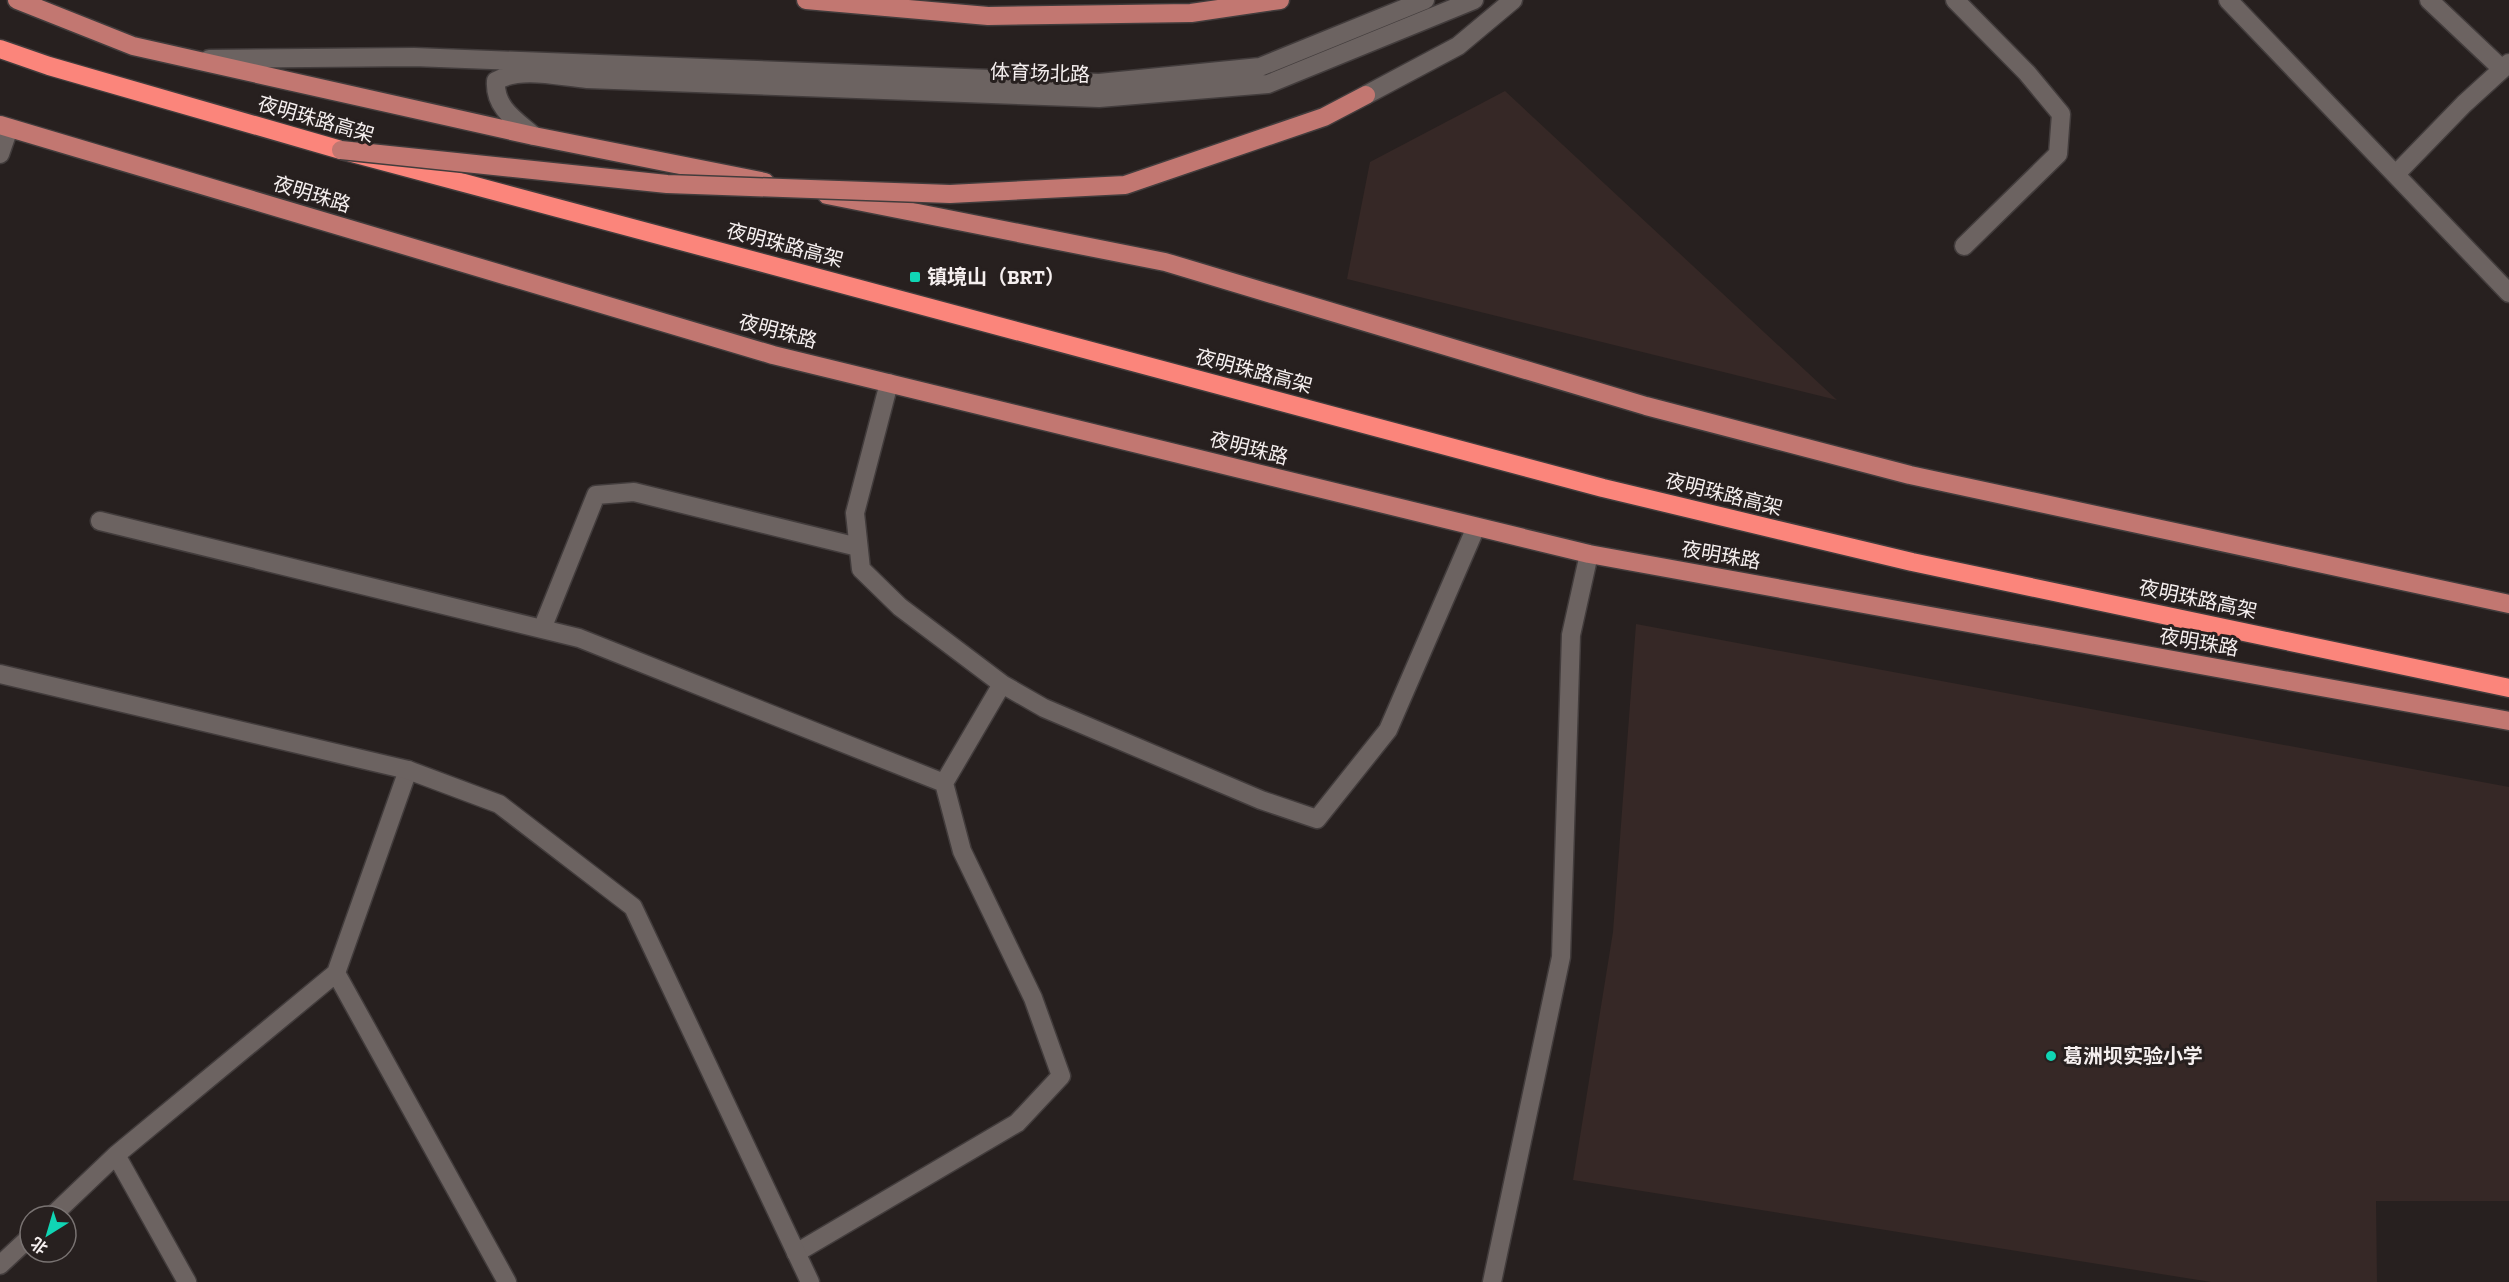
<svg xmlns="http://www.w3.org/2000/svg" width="2509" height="1282" viewBox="0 0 2509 1282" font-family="'Zilla Slab','Noto Sans SC',serif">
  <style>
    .built { fill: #362826 }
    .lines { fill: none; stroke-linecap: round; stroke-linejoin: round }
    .lane-casing { stroke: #423c3c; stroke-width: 21 }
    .street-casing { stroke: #423c3c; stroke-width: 21 }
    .secondary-casing { stroke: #423c3c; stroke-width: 21 }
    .primary-casing { stroke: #423c3c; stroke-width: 21 }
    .highway-casing { stroke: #423c3c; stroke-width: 21 }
    .lane { stroke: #6c6361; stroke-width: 18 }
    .street { stroke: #6c6361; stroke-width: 18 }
    .secondary { stroke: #6c6361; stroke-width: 18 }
    .primary { stroke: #c27771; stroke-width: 18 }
    .highway { stroke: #fb857b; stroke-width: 18 }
    .primary-bridge-casing { stroke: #423c3c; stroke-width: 21; stroke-linecap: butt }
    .primary-bridge { stroke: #c27771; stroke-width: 18 }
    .poi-dot { fill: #10d5b4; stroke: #27201f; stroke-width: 2 }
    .labels { text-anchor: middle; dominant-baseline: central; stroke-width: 6; stroke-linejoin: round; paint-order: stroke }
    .street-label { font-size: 20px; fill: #f5efef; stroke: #27201f }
    .poi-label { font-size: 20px; font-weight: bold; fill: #f5efef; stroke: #27201f; text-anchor: start }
  </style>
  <rect width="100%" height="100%" fill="#27201f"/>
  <path class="built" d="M1505,91L1837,400L1347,279L1370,162Z
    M1636,624L2509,787V1201H2376L2377,1282H2211L1573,1180L1613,932Z"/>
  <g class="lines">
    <g class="lane-casing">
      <path id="lane" d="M1955,0L2027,73L2061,114L2058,154L1964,246
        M2228,0L2509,293
        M2429,0L2502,69
        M2396,174L2464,104L2509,63
        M889,383L855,513L861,569L900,607L1002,684
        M100,521L579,638L944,783
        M542,629L596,495L634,492L858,547
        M336,973L507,1282
        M116,1155L187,1282
        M52,1216L116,1155L336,973L408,770
        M796,1253L1017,1123L1061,1076L1033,998L962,851L944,783L1002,684L1044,708L1261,800L1317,819L1388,730L1476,527
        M0,1265L30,1237"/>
    </g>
    <g class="street-casing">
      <path id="street" d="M0,674L408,770L499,804L633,907L810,1282
        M1492,1282L1561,957L1571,635L1589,554"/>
    </g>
    <g class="secondary-casing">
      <path id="secondary" d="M209,59L414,57L1099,83L1260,67L1425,0
        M1366,95L1458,46L1513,0
        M534,136C517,121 494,108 496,81C520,66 561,77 587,79L1099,98L1268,84L1474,0
        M0,154L9,128"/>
    </g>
    <g class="primary-casing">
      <path id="primary" d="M17,0L133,46L534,136L765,182
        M806,0L988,16L1191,13L1280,0
        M0,125L773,355L1589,554L2509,721
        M827,195L1165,262L1646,406L1910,475L2509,604"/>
    </g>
    <g class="highway-casing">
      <path id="highway" d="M0,49L49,66L341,150L1603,488L1912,562L2509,688"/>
    </g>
    <use href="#lane" class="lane"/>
    <use href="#street" class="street"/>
    <use href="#secondary" class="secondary"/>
    <use href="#primary" class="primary"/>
    <use href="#highway" class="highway"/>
    <g class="primary-bridge-casing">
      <path id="primary-bridge" d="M341,150L667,184L950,194L1125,185L1324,117L1366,95"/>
    </g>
    <use href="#primary-bridge" class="primary-bridge"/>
  </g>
  <g class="poi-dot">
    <rect x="909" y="271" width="12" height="12" rx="3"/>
    <circle cx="2051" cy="1056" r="6"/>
  </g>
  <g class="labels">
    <g class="street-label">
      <text transform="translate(1040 73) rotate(2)">体育场北路</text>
      <text transform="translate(316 119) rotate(16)">夜明珠路高架</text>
      <text transform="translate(312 194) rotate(17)">夜明珠路</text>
      <text transform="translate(785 245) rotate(15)">夜明珠路高架</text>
      <text transform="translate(778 331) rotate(15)">夜明珠路</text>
      <text transform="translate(1254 371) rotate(15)">夜明珠路高架</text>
      <text transform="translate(1249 448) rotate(14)">夜明珠路</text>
      <text transform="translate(1724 494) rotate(14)">夜明珠路高架</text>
      <text transform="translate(1721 555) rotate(10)">夜明珠路</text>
      <text transform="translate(2198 599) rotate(12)">夜明珠路高架</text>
      <text transform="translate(2199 642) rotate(10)">夜明珠路</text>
    </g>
    <g class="poi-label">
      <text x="927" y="277">镇境山（BRT）</text>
      <text x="2063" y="1056">葛洲坝实验小学</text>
    </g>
  </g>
  <g transform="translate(48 1234) rotate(217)"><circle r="28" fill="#27201f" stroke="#797372" stroke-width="1.5"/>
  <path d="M0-4.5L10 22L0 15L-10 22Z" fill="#10d5b4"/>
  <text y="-9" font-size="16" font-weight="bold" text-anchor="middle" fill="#f5efef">北</text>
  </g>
</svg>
